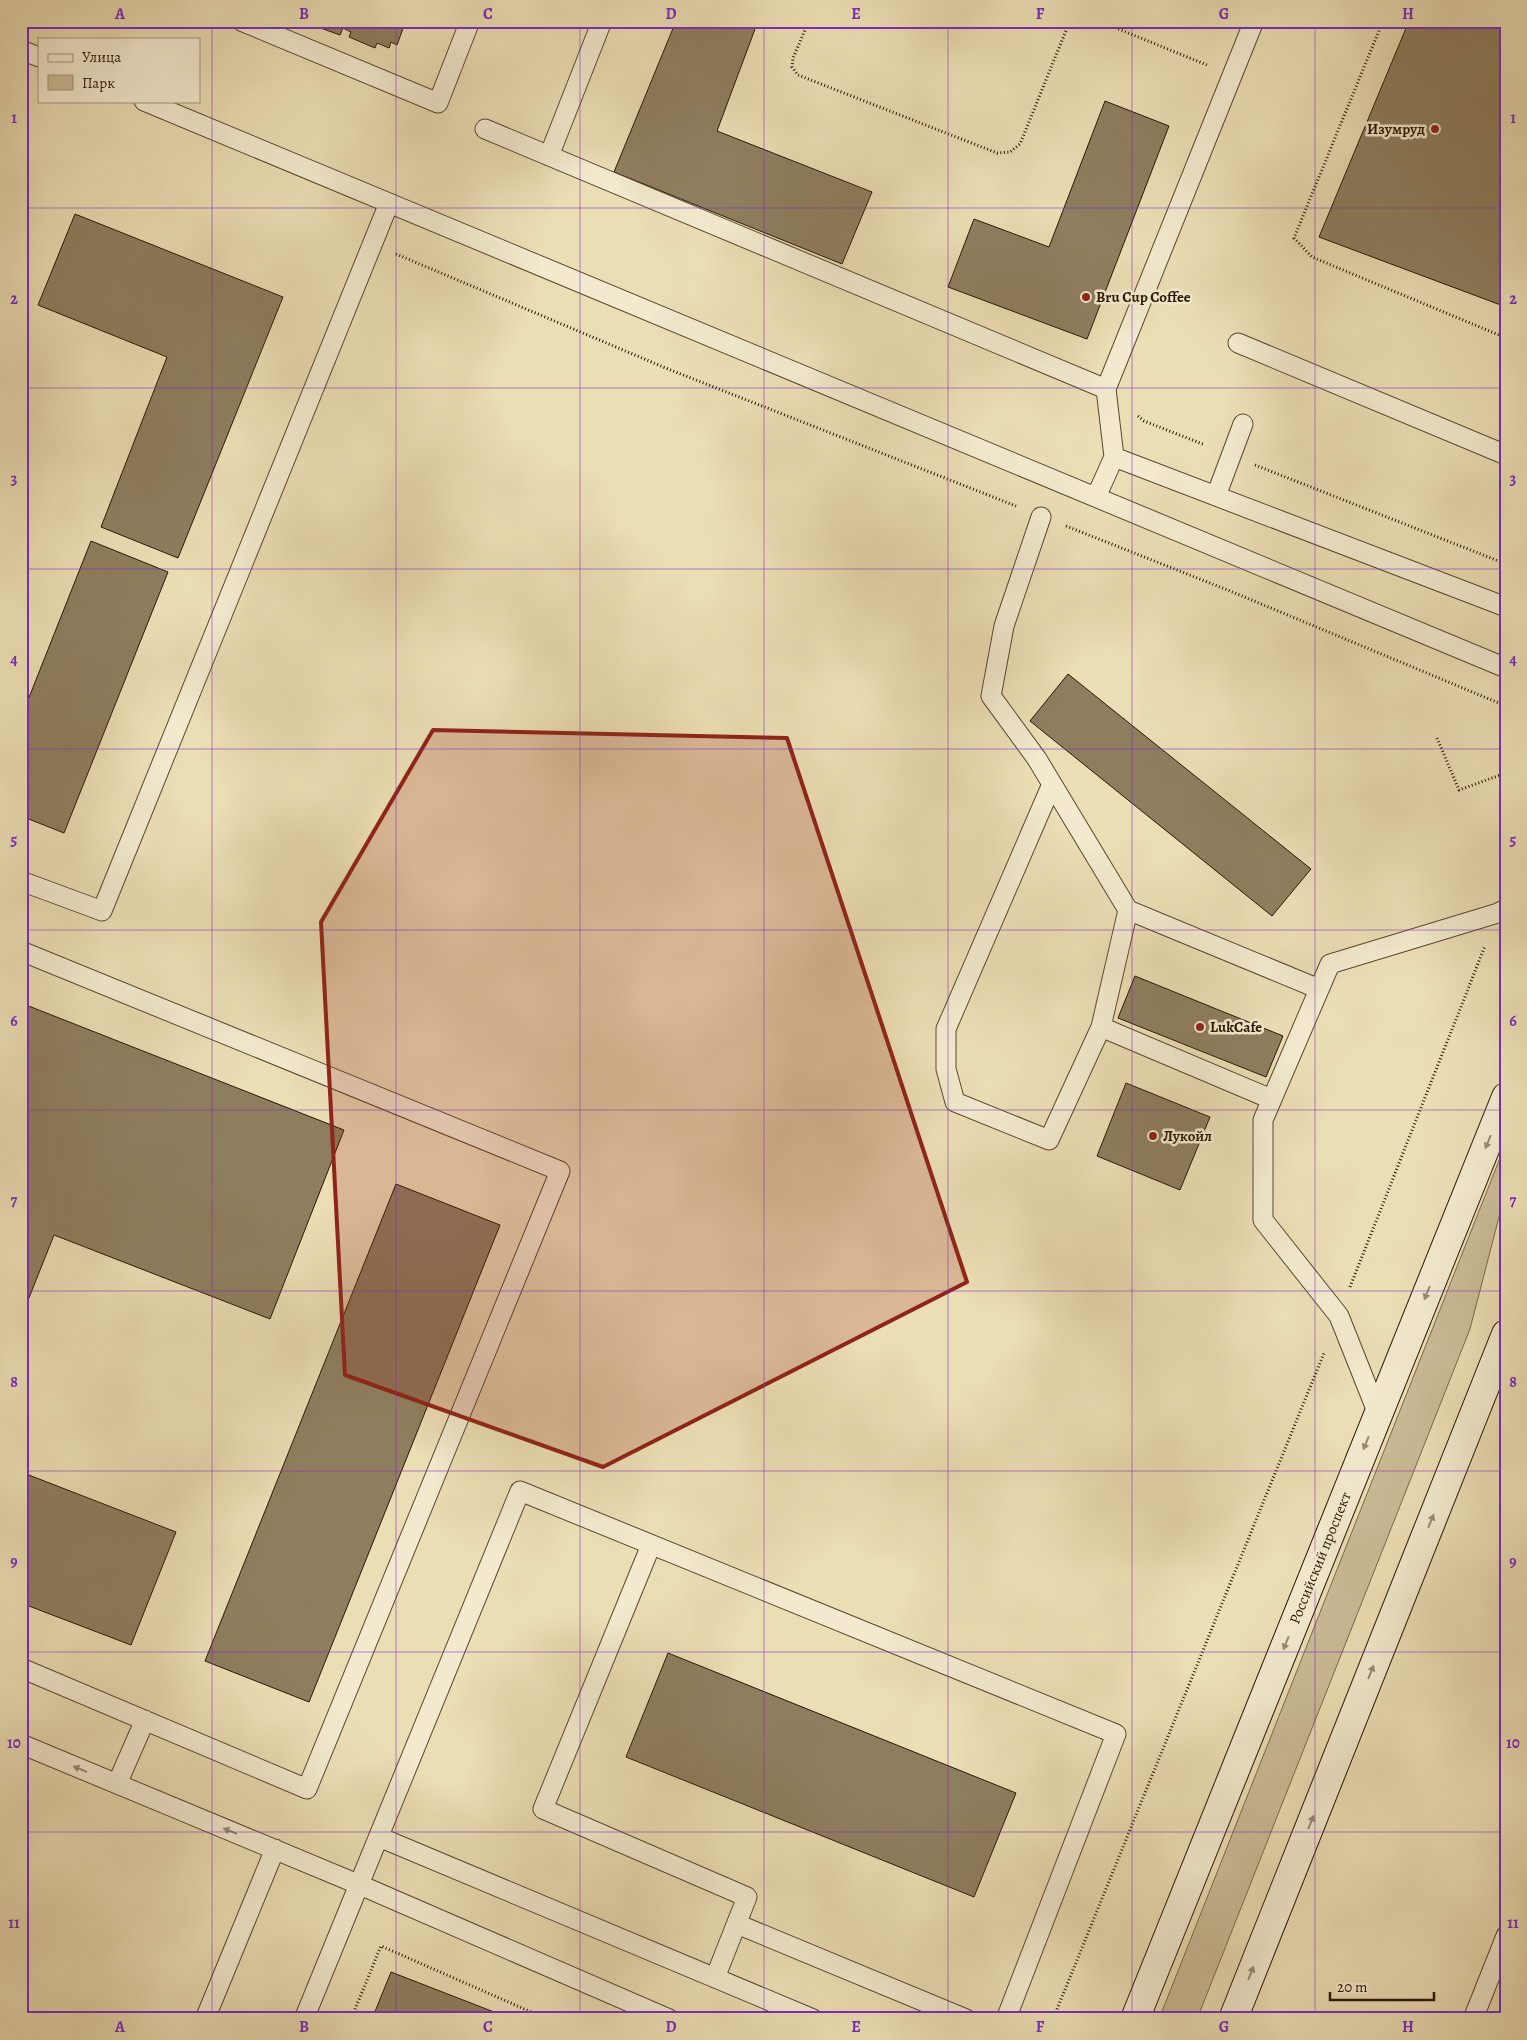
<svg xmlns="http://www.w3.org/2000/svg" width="1527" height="2040" viewBox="0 0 1527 2040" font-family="Alegreya,serif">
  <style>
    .green { fill: #cabb96; stroke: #7a694c }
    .building { fill: #8e7e5f; stroke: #2a1702 }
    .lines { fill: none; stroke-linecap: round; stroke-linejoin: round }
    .lane-casing { stroke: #5a482e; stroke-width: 21 }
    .secondary-casing { stroke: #2a1702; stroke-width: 30 }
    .path { stroke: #2a1702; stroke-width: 3; stroke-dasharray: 1 2.5; stroke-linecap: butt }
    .lane { stroke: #f2e9ce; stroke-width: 19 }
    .secondary { stroke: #f2e9ce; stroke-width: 28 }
    .oneway { fill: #988a72 }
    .marked { fill: #8f2418; fill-opacity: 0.2; stroke: #8f2418; stroke-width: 4; stroke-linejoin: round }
    .grid { fill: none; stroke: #7b2cbf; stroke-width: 1; stroke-opacity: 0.55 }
    .poi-dot { fill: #8f2418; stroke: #f2e9ce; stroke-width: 2 }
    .labels { text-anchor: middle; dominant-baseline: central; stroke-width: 5; stroke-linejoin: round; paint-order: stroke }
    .poi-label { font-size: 15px; font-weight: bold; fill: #2a1702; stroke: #f2e9ce; text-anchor: start }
    .street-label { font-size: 15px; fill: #2a1702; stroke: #f2e9ce }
    .neatline { fill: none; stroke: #7b2cbf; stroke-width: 2 }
    .grid-label { font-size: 16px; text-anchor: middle; font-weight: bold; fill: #7b2cbf }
  </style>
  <rect width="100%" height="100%" fill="#ebddb4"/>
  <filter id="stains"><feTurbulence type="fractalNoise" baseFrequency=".004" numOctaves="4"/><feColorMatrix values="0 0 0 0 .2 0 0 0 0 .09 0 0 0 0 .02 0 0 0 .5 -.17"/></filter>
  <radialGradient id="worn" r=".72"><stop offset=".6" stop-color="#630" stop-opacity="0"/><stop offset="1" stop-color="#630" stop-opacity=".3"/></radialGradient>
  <path class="green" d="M1506,1143V1190L1470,1329L1197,2019H1159Z"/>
  <path class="building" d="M317,21H401L405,23L397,45L391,42L389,48L377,43L375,48L349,37L351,32L343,28L340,35L315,26Z
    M676,21H758L717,131L872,192L842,264L614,172Z
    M1409,21H1506V307L1319,237Z
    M1105,101L1169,126L1087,339L948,287L974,219L1049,247Z
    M75,214L283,297L178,558L101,527L167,357L38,305Z
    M91,541L168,572L64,833L21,816V697L28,700Z
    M1068,674L1311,869L1272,916L1030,721Z
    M1135,976L1283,1036L1266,1077L1118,1018Z
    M21,1003L344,1130L270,1319L54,1235L21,1318Z
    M1126,1083L1210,1117L1180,1190L1097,1156Z
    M396,1184L500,1225L309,1702L205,1661Z
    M21,1472L176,1532L131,1645L21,1603Z
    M668,1653L1016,1793L974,1897L626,1757Z
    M391,1972L512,2019H372Z"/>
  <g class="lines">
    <g class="lane-casing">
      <path id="lane" d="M241,21L438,103L470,21
        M21,50L39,57
        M144,101L1506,668
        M485,129L1106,389L1114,457L1506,607
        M549,156L602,21
        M1238,343L1506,455
        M1106,389L1254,21
        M1216,496L1243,424
        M1096,497L1114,457
        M1041,517L1004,626L991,696L1037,759L1128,910L1319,989
        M1052,784L946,1029V1069L955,1102L1049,1140L1101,1027
        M21,881L102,911L389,203
        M1128,910L1101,1027L1271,1099
        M21,951L560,1171L307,1789L21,1668
        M1378,1414L1339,1316L1263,1220V1120L1330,964L1498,913L1506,909
        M651,1545L543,1809L747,1897L715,1978
        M21,1744L360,1885L669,2019
        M117,1784L145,1720
        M379,1837L813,2019
        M737,1924L966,2019
        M205,2019L275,1849
        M304,2019L520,1491L1116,1734L1006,2019
        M1473,2019L1506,1936"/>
    </g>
    <g class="secondary-casing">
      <path id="secondary" d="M1135,2019L1506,1097
        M1233,2019L1506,1334"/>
    </g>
    <path class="path" d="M809,21L793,58L792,67L798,75L997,153L1010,152L1020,144L1070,21
      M1099,21L1207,65
      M1383,21L1294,238L1312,257L1506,338
      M396,254L668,369L1016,506
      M1138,416L1144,421L1205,445
      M1255,465L1506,564
      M1066,526L1230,591L1506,706
      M1437,738L1459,790L1506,773
      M1350,1287L1485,946
      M351,2019L381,1946L547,2019
      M579,2019L583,2010
      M1053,2019L1324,1353"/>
    <use href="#lane" class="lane"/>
    <use href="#secondary" class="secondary"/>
  </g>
  <defs><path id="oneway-solid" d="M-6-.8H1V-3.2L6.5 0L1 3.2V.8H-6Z" transform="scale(1.25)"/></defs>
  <g class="oneway">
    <use href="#oneway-solid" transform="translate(1488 1142) rotate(112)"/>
    <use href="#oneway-solid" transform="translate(1427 1293) rotate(112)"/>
    <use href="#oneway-solid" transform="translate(1366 1443) rotate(112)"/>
    <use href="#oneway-solid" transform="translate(1431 1521) rotate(-68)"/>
    <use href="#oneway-solid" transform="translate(1286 1643) rotate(112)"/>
    <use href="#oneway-solid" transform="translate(1371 1672) rotate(-68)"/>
    <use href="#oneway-solid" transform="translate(80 1769) rotate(-158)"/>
    <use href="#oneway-solid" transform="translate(1311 1822) rotate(-68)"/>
    <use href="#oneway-solid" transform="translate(230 1831) rotate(-158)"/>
    <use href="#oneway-solid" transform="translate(1251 1973) rotate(-68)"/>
  </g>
  <path class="marked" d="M433,730L787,738L967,1282L603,1467L345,1375L321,922Z"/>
  <path class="grid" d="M212,21V2019M396,21V2019M580,21V2019M764,21V2019M948,21V2019M1132,21V2019M1315,21V2019M21,208H1506M21,388H1506M21,569H1506M21,749H1506M21,930H1506M21,1110H1506M21,1291H1506M21,1471H1506M21,1652H1506M21,1832H1506"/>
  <g class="poi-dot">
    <circle cx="1435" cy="129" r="5"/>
    <circle cx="1086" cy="297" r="5"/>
    <circle cx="1200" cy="1027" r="5"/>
    <circle cx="1153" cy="1136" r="5"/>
  </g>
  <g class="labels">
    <g class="poi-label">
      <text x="1425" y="129" text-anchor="end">Изумруд</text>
      <text x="1096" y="297">Bru Cup Coffee</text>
      <text x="1210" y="1027">LukCafe</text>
      <text x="1163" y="1136">Лукойл</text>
    </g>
    <g class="street-label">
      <text transform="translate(1320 1558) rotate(-68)">Российский проспект</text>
    </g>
  </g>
  <rect width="1527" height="2040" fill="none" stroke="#ebddb4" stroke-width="55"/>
  <rect x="38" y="38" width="162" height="65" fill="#f2e9ce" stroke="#a2957c"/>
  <rect x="48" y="54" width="25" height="8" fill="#f2e9ce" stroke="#a2957c"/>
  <text x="82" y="62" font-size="15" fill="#2a1702">Улица</text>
  <rect x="48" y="75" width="25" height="15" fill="#cabb96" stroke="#a2957c"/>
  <text x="82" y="88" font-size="15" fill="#2a1702">Парк</text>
  <path d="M1330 1992v8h104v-8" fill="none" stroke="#2a1702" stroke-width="2.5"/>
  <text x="1337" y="1992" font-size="15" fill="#2a1702" stroke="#f2e9ce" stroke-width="4" paint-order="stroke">20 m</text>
  <rect x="28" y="28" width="1472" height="1984" class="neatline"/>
  <g class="grid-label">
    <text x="120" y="19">A</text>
    <text x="304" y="19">B</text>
    <text x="488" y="19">C</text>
    <text x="671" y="19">D</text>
    <text x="856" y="19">E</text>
    <text x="1040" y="19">F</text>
    <text x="1224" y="19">G</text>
    <text x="1408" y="19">H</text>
    <text x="14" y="123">1</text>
    <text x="1513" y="123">1</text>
    <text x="14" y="304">2</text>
    <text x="1513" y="304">2</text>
    <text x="14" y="484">3</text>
    <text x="1513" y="484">3</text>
    <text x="14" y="665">4</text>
    <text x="1513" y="665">4</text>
    <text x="14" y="845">5</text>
    <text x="1513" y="845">5</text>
    <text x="14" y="1026">6</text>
    <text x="1513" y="1026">6</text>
    <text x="14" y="1206">7</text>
    <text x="1513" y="1206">7</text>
    <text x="14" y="1387">8</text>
    <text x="1513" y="1387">8</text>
    <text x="14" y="1567">9</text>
    <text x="1513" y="1567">9</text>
    <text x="14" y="1748">10</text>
    <text x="1513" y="1748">10</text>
    <text x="14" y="1928">11</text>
    <text x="1513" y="1928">11</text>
    <text x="120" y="2032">A</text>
    <text x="304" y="2032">B</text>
    <text x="488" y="2032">C</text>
    <text x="671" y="2032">D</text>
    <text x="856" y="2032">E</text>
    <text x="1040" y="2032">F</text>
    <text x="1224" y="2032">G</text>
    <text x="1408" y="2032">H</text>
  </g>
  <rect width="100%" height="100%" filter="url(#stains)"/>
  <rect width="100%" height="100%" fill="url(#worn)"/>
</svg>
